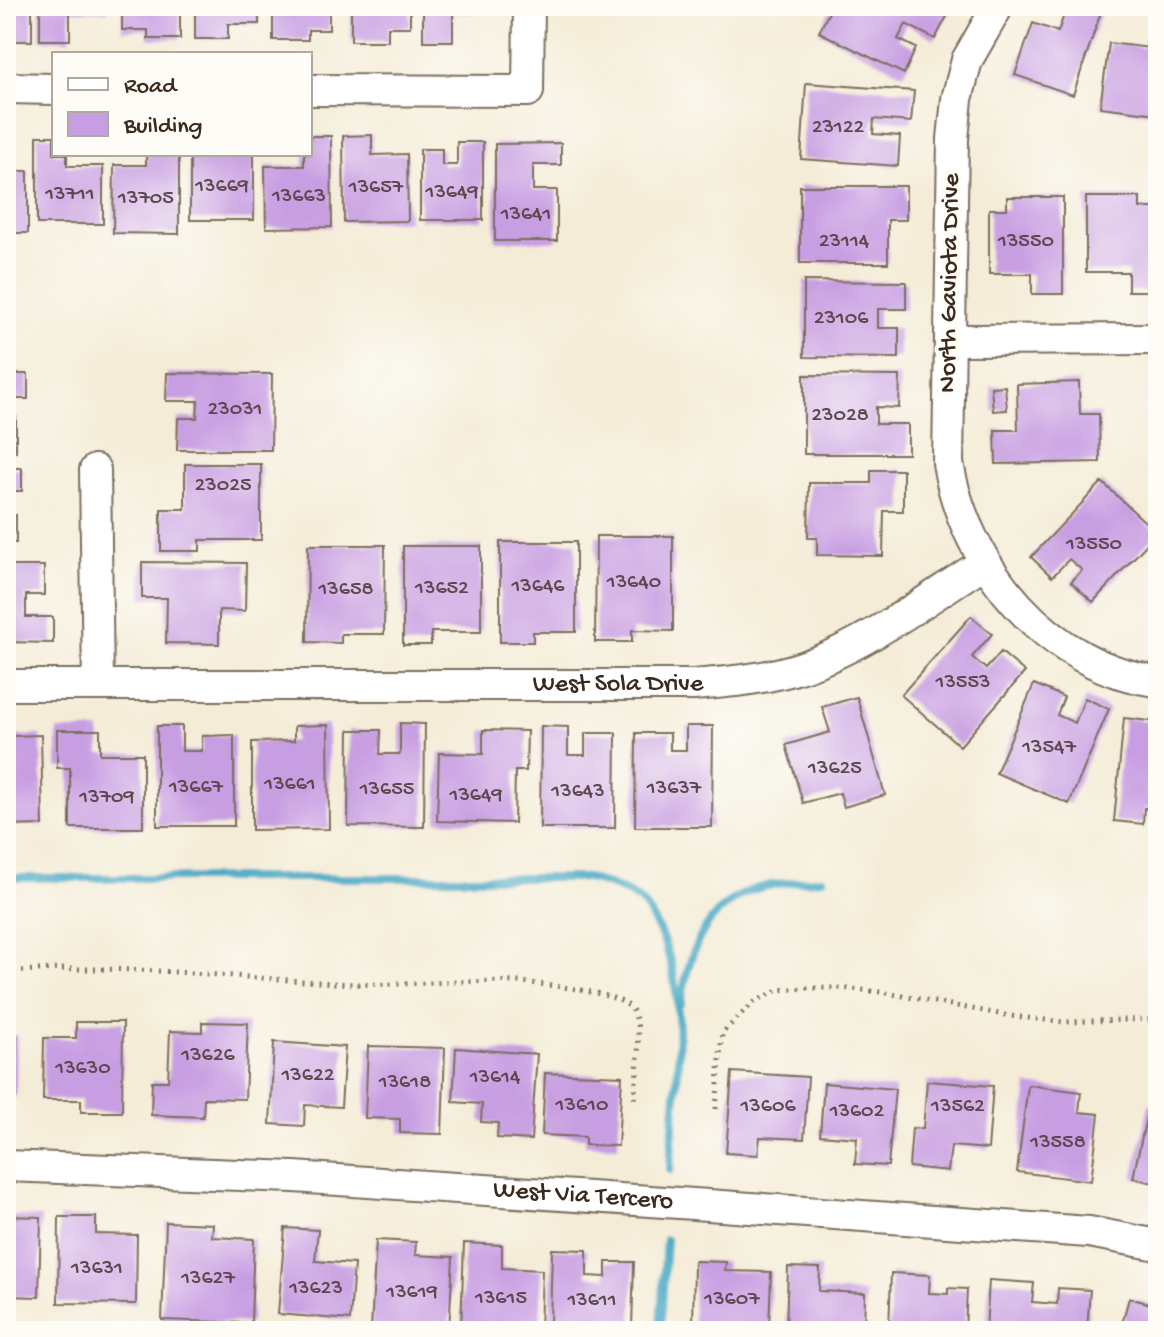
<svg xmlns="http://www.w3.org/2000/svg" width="1164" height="1337" viewBox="0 0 1164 1337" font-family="'Gochi Hand',sans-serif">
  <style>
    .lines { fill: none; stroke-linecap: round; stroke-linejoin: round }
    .stream { stroke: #44a8c4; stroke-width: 8 }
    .building { fill: #c89ee2 }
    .minor-casing { stroke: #7c6e5f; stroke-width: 34 }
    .path { stroke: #7c6e5f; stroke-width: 5; stroke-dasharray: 2 6; stroke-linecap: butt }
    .minor { stroke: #fff; stroke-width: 30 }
    .labels { text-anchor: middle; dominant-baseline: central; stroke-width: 8; stroke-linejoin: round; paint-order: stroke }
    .number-label { font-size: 22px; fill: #5e474f }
    .street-label { font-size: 26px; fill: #3b2a1e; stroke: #fdfcf7 }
  </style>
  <rect width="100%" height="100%" fill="#fdfcf7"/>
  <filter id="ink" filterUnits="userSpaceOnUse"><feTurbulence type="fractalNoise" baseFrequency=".0125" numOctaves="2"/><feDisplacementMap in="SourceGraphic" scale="16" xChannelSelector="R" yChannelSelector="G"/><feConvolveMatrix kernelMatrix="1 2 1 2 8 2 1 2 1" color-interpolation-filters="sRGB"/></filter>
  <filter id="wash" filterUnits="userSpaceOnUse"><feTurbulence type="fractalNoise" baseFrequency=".006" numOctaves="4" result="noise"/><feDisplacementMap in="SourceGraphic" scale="32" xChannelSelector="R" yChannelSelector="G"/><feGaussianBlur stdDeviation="1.8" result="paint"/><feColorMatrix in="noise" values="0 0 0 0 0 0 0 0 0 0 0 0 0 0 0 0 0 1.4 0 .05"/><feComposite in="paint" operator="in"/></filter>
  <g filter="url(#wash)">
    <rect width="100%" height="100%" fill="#f4ecd7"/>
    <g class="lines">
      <path class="stream" d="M6,878H587C605,884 627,889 642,903C648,908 651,917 655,923C694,993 674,1093 670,1170
        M681,1003C688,959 700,916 743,894C765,883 797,882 822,879
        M660,1331L666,1240"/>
    </g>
    <g id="blocks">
      <path class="building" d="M6,6H32V41H6Z
        M40,6H108V11H70V40H40Z
        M122,6H180V39H148V30H122Z
        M195,6H259V24H228V39H195Z
        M273,6H329V30H308V40H273Z
        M351,6H410V27H388V41H351Z
        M423,6H490V13H453V41H423Z
        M832,6H945L951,9L935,39L906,24L898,39L916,48L904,74L819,32Z
        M1067,6H1103L1073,95L1015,75L1033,23L1058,32Z
        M1154,22L1158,23V114L1100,107L1109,43L1150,48Z
        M806,83L914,91L911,122L874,119L873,134L900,136L898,166L801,159Z
        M372,135V155L407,154L408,221L344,222L343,136Z
        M37,136H54V154H67V166H103V224H37Z
        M310,136H331L332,227L266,228L265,166H304V154H310Z
        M457,142H483V220H420V149H442V165H457Z
        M561,143V165H533V190H557V241H495V144Z
        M146,154H179V234L113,233L114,165H146Z
        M190,154H254V220H190Z
        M6,171H28V233H6Z
        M800,186H906V220H888V263H800Z
        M1007,197H1063V294H1032V274H989V209H1007Z
        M1086,197H1140V208H1158V291H1128V272H1086Z
        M804,281L906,282V309H878V328H899V358L804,357Z
        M167,373L272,374L271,450H177L178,418H197L198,401H166Z
        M8,374H28V399H8Z
        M804,375L900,376L899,408L876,407V424H908V454H804Z
        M1079,382L1080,414H1099L1100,462L996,464L995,430H1018L1017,384Z
        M1005,386L1007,410L993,411L991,387Z
        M6,417H16V452H6Z
        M185,464H261V540H200V551H161V509H185Z
        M6,468H22V491H6Z
        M871,470H903V511H884L883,556L817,555V538H808L809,483H871Z
        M1102,482L1157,533L1093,602L1071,582L1082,570L1069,559L1052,577L1031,557Z
        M6,515H16V543H6Z
        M596,536H673V631L632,630V642H595Z
        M500,542H576V632H533V642H500Z
        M308,545H385L384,634H341V643L307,642Z
        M403,546H481V632H431V645H403Z
        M142,562L246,563L245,611L219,610V644L166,643L167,598H142Z
        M6,566H44V595H26V617H53V643L6,642Z
        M971,616L992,634L972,657L986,669L1001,652L1025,672L960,746L901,695Z
        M1034,684L1064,697L1057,715L1075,723L1085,698L1109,709L1069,804L996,773Z
        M857,697L885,795L844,807L840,793L803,803L786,745L830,732L822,707Z
        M1124,718L1157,722L1155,747L1158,748V810L1144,808L1143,824L1114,821Z
        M400,723L425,724L424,827L348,826L349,730H381L380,754H400Z
        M328,725L329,829L252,830V742L294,741V726Z
        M157,726H182V751H202V736L234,735V826H157Z
        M541,726L568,727V755H585V733H616L615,828H540Z
        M686,726H713L712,827H635L636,733H670V750H686Z
        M57,730H100V754H143V828H70V768H57Z
        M483,730L527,731L526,771H515L514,823L437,821L439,753L483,754Z
        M41,735L43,825L6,826V753H11V736Z
        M76,1022H123L122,1112H81V1100H43L44,1038H76Z
        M202,1022L248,1023L245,1099L204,1098L203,1117L151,1115L152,1081H168L170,1031L202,1032Z
        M6,1035H17L16,1097H6Z
        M274,1042L345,1047L341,1107L305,1105L304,1126L270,1124Z
        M368,1046L445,1048L442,1134L400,1133V1119L365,1118Z
        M456,1048L537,1054L531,1140L497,1138L498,1123L481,1122L482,1104L453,1102Z
        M732,1072L808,1077L804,1139L760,1137L758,1155L726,1153Z
        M545,1073L622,1076L618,1146L585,1145V1137L542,1135Z
        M927,1081L993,1086L988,1149L951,1146L948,1171L909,1167L912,1128L923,1129Z
        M824,1083L895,1089L888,1166L855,1164L857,1138L820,1135Z
        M1028,1085L1081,1092L1079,1112L1099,1114L1091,1181L1017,1172Z
        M1149,1104L1158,1106V1184L1133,1178Z
        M8,1216L41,1217L39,1297L6,1296Z
        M59,1217H96V1234L137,1235L136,1304L58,1303Z
        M166,1222L213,1224L212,1237L254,1239L251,1323L162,1320Z
        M285,1228L318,1230L315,1261L354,1264L350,1320L278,1314Z
        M376,1240L416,1242L415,1255L453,1257L449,1331L371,1329Z
        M464,1243L502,1245V1268L542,1270L540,1331L461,1328Z
        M552,1249L587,1250V1276L606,1277V1262H634L632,1327L550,1325Z
        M694,1261L726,1262L725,1271L771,1272L769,1330L693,1328Z
        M788,1267L820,1268L819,1291L865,1293L864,1331H786Z
        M891,1273L930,1275L929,1293L948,1294V1288L967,1289L965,1331H889Z
        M989,1280L1034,1283L1032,1302L1057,1304L1058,1288L1090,1290L1087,1331H986Z
        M1129,1298L1158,1306V1331H1120Z"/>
    </g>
  </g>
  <g filter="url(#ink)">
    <use href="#blocks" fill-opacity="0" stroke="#7c6e5f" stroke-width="2"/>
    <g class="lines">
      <g class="minor-casing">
        <g id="minor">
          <path d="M998,6L967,60L957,99L953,139L948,463C965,567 1050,669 1158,681"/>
          <path d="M6,88L54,89"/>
          <path d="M310,90L528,91L529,6"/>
          <path d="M951,340L1158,339"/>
          <path d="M95,470L98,684"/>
          <path id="s1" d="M6,685H693C730,682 766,679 802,667C865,646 927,599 984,563"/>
          <path id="s2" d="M6,1166L294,1177L694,1204L1089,1232L1158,1245"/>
        </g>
      </g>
      <path class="path" d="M6,972C124,962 239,979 356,984C415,986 474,978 532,983C554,986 616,992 631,1008C645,1024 635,1082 634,1103
        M716,1109L722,1033L753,1003L778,990L806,988H842L881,992L1010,1016L1064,1022L1158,1019"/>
      <use href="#minor" class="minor"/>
    </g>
  </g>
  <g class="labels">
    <g class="number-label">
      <text x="838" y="128">23122</text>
      <text x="222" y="187">13669</text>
      <text x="376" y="188">13657</text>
      <text x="452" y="193">13649</text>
      <text x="70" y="195">13711</text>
      <text x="299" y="197">13663</text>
      <text x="146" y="199">13705</text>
      <text x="526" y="215">13641</text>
      <text x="844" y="242">23114</text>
      <text x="1026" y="242">13550</text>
      <text x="841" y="319">23106</text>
      <text x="235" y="410">23031</text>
      <text x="840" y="416">23028</text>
      <text x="223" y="486">23025</text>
      <text x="1094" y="545">13550</text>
      <text x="634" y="583">13640</text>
      <text x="538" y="587">13646</text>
      <text x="442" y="589">13652</text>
      <text x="346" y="590">13658</text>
      <text x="963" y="683">13553</text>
      <text x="1049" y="748">13547</text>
      <text x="835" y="769">13625</text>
      <text x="290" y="785">13661</text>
      <text x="196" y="788">13667</text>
      <text x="674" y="789">13637</text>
      <text x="387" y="790">13655</text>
      <text x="578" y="792">13643</text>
      <text x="476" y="796">13649</text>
      <text x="107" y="798">13709</text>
      <text x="208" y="1056">13626</text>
      <text x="83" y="1069">13630</text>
      <text x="308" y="1076">13622</text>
      <text x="495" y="1078">13614</text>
      <text x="405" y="1083">13618</text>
      <text x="582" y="1106">13610</text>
      <text x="768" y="1107">13606</text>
      <text x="958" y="1107">13562</text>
      <text x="857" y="1112">13602</text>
      <text x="1058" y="1143">13558</text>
      <text x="97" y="1269">13631</text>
      <text x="208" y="1279">13627</text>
      <text x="316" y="1289">13623</text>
      <text x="412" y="1293">13619</text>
      <text x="501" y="1299">13615</text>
      <text x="732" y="1300">13607</text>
      <text x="592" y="1301">13611</text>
    </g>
    <g class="street-label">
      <text transform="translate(951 283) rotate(-89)">North Gaviota Drive</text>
      <text stroke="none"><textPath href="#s1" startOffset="612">West Sola Drive</textPath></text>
      <text stroke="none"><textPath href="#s2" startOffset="578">West Via Tercero</textPath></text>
    </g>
  </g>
  <rect width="1164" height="1337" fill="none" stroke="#fdfcf7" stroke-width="32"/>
  <rect x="52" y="52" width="260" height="104" fill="#fdfcf7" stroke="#afa8a0" stroke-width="2"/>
  <rect x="68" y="78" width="40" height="12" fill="#ffffff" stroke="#afa8a0" stroke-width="2"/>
  <text x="124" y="92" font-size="24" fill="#3b2a1e">Road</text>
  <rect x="68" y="112" width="40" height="24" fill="#c89ee2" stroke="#afa8a0" stroke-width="2"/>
  <text x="124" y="132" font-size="24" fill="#3b2a1e">Building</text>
</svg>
